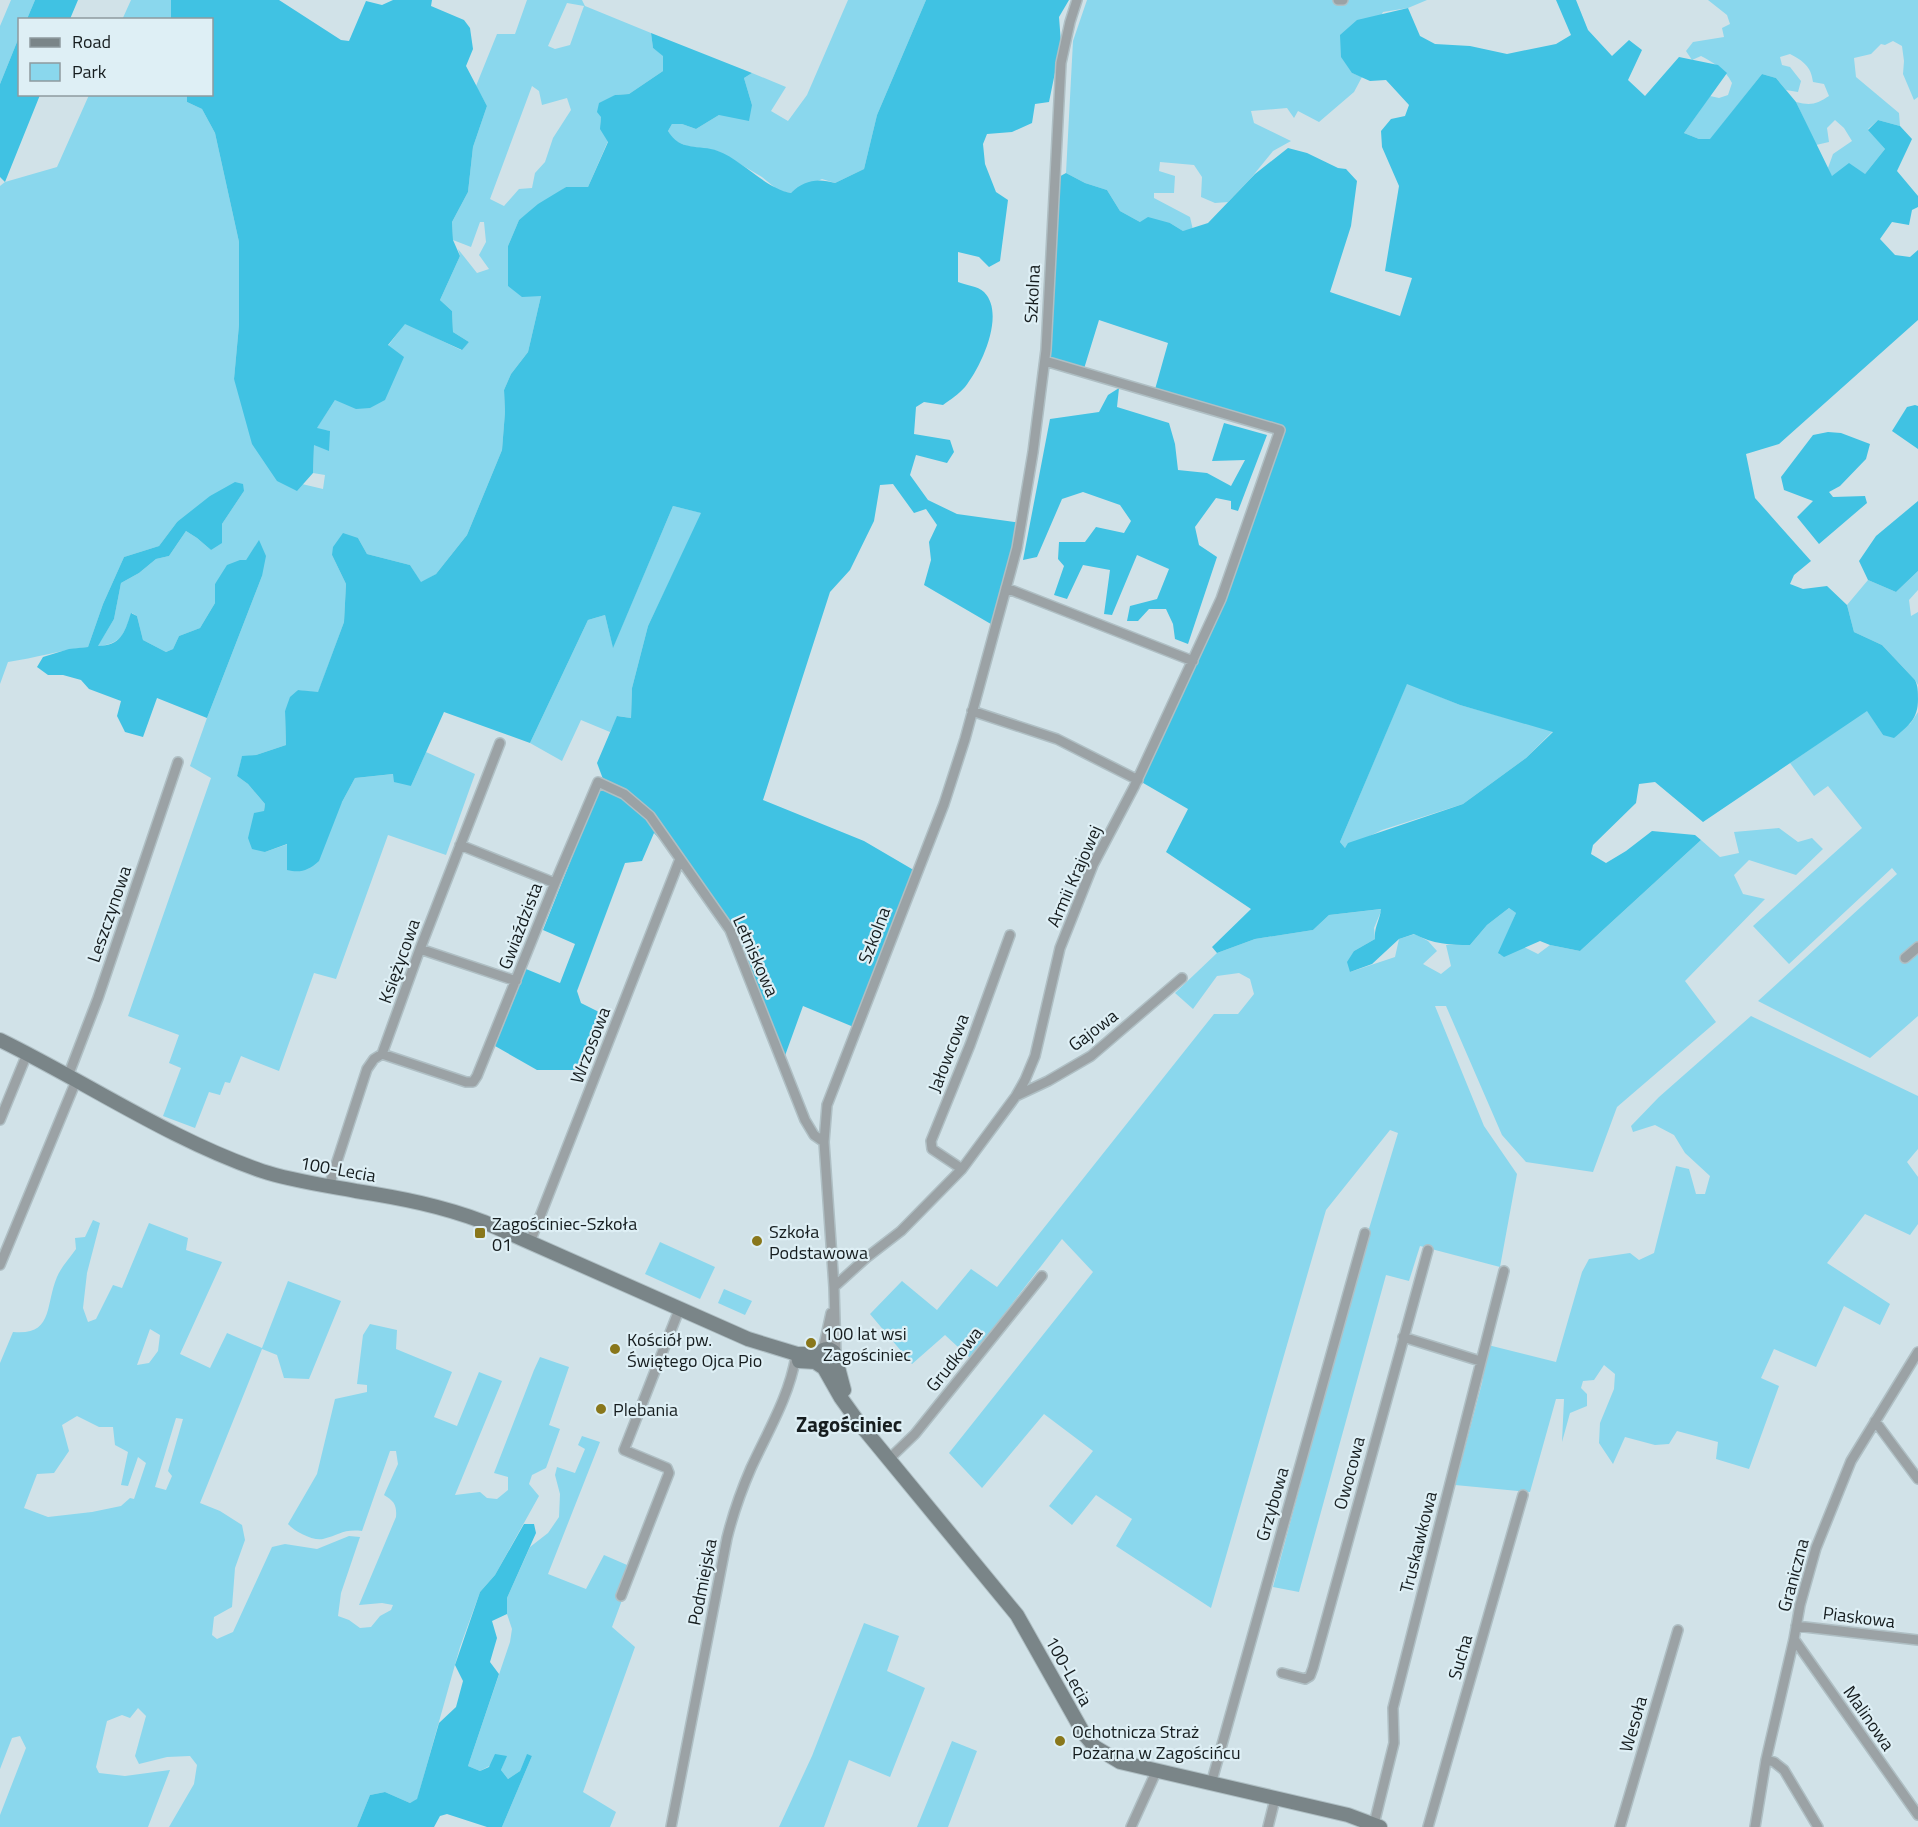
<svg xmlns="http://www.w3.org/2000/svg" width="1918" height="1827" viewBox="0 0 1918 1827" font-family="'Titillium Web',sans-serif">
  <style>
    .green { fill: #8ad7ed; fill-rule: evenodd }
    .forest { fill: #40c2e3; fill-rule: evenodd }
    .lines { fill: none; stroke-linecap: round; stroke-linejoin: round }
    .street-casing { stroke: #afbfc4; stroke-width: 12 }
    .secondary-casing { stroke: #afbfc4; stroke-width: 16 }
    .street { stroke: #9ba2a5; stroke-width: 9 }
    .secondary { stroke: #7a8588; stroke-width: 14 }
    .poi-dot { fill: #89771b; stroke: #deeff5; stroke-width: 2 }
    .labels { text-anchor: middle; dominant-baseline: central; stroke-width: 4.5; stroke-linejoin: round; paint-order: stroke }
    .street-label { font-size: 18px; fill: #161d1f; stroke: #deeff5 }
    .poi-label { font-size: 18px; fill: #161d1f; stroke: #deeff5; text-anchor: start }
    .quarter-label { font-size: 21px; font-weight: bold; fill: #161d1f; stroke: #deeff5 }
  </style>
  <rect width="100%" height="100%" fill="#d1e2e8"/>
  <path class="green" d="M11,0H35L27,19L20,20L19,37L0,84V26Z
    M131,0H171V19L122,20Z
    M527,0H582L585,6L651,33L653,48L663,55V71L629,94L615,95C602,115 594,119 608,141L588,187H566L519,220L508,246V286L541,296L528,352L511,374L504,390L505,412L502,450L467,535L436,574L421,583L410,565L367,554L358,538L332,555L346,584L344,622L318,693L298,690L285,711L286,745L256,755L242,757L237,776L248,784L265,804L264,811L265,852L288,844L342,802L355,778L394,774L411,786L426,752L475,774L446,855L388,835L336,979L314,973L279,1071L241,1056L230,1083L225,1082L220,1095L209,1092L195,1128L163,1116L181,1068L169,1063L179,1035L128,1016L211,778L190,766L207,718L262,576L259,541L246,560L215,584V603L200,628L179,636L173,649L166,652L143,640L137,616L132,613C122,636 124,642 97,647L114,619L121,583L139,573L156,559L169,556L186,531L197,538L211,550L222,524L244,491L177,522L159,546L124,557L103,604L88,647C61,650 35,658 8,662L0,684V186L5,182L57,167L89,95H187V102L202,109L215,133L239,242V325L234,379L302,484L323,489L325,475L313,473L314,445L330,431L316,429L335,400L388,346L405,323L461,350L469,342L453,332L452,311L440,300L460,256L458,249L477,273L489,269L479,255L486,242L484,222H480L471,247L453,240L452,222L468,192L473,147L487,106L476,86L497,34H515ZM567,3L584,6L570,45L555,49L548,46ZM532,86L539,91L542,105L567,98L571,110L553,138L545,162L535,173L532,188L519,189L504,206L490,199Z
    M848,0H926L877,115L864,169L835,183L822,179L791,193L779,191L762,177L718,151L687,146L673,140L668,131L672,124H682L696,129L719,115L752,105L744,78L752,73L786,87L771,111L788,121L807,95Z
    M1087,0H1427L1408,8L1383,12L1352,73L1362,77L1354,92L1319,122L1298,111L1294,118L1287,108L1251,111L1254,123L1291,141L1273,151L1251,178L1228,202L1215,203L1201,197L1202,177L1194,165L1160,162L1159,171L1175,176L1174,193H1154V198L1190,217L1193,230L1183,231L1170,223L1140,222L1120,211L1107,190L1085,183L1066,173L1073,41Z
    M1708,0H1918V97L1914,100L1903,74L1904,61L1902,46L1893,41L1885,45L1881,44L1871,54L1854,58L1856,77L1899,113L1900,126L1878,120L1868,129L1885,149L1865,174L1832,177L1828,168L1833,154L1852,141L1844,128L1835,120L1827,128L1829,142L1816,145L1796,102C1811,106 1817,104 1829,96L1824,84L1813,82C1811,66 1803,61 1790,54L1780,57L1782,65L1790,67L1801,81L1798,92L1786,90L1776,78L1762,74L1710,140L1699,139L1684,133L1710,96L1719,98L1728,95L1732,83C1725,69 1714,63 1701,56L1692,60L1686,51L1693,42L1724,37L1722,28L1730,24L1727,15Z
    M673,506L702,513L648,626L632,688L631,718L618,716L610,732L581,720L562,761L530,743L588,620L605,615L613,647Z
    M1918,571V590L1909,600L1911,616L1918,612V685L1915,680L1882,645L1854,632L1847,605L1868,580L1896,592Z
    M1407,683L1460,705L1553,731L1526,758L1463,804L1382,830L1345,848L1340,842Z
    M1867,710L1883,735L1910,724L1918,712V1016L1870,1058L1758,1001L1897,874L1892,868L1789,964L1753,926L1862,828L1828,786L1814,796L1790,763Z
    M1779,828L1798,842L1812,838L1823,849L1796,875L1749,860L1734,875L1743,894L1765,899L1685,981L1716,1022L1617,1107L1593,1172L1526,1162L1502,1135L1446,1006H1435L1484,1126L1517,1174L1500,1267L1420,1246L1409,1281L1386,1275L1299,1592L1273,1587L1368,1232L1398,1133L1390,1130L1326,1210L1211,1608L1116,1546L1132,1519L1096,1495L1072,1525L1049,1506L1093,1451L1044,1414L982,1488L949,1453L1093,1272L1062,1239L970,1358L945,1335L912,1364L870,1314L902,1281L937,1310L971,1269L997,1287L1214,1014H1238L1254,994L1250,979L1239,973L1217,976L1193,1009L1175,993L1217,953L1255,939L1313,930L1329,915L1382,909L1374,928L1375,939L1354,951L1350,972L1395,957L1399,939L1415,934L1428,941L1437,951L1423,964L1441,974L1451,966L1446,945H1470L1487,925L1509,908L1516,913L1499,954L1504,956L1524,947L1538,954L1550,945L1580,951L1701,840L1720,857L1739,853L1734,832Z
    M1751,1016L1918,1096V1149L1907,1162L1918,1177V1224L1910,1235L1865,1214L1827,1263L1890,1304L1880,1325L1844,1306L1816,1367L1774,1349L1761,1378L1779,1386L1749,1469L1716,1459L1718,1442L1677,1431L1669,1444L1655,1445L1625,1437L1613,1464L1599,1443L1600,1423L1614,1389L1615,1374L1604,1365L1594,1380L1583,1381L1581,1388L1587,1394V1406L1570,1413L1562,1442L1564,1399H1556L1530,1492L1455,1485L1482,1383L1488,1345L1556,1362L1582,1272L1589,1259L1630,1253L1639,1260L1654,1253L1676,1166L1689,1169L1696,1194H1705L1710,1176L1685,1153L1674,1135L1655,1125L1633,1132L1631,1126L1659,1097Z
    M93,1220L100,1223L87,1273L83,1308L88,1322L96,1319L113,1285L122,1288L149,1223L188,1238L186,1250L222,1262L180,1354L210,1368L227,1333L262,1348L288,1281L341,1301L309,1379L284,1378L277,1355L262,1349L200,1503L220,1511L242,1525L245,1540L235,1568L232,1607L214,1617L212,1635L217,1639L233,1632L272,1547L285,1544L317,1549L349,1536L360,1537L341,1593L338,1616L349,1620L360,1628L371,1627L380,1616L391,1610L393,1605L382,1603L359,1605L396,1517C397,1505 394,1501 384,1495L398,1464L396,1451H390L362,1531C342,1529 340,1535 323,1539C313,1541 295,1532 288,1524L317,1474L335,1399L367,1392V1385L357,1384L363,1335L370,1324L397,1330L396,1349L452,1372L434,1417L457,1426L479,1372L502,1381L455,1495L480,1492L487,1498L497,1499L508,1490V1477L494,1473L534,1370L540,1357L569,1367L549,1425L560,1429L546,1468L532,1475L529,1484L539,1496L495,1575L480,1592L460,1647L417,1800L410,1803L385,1792L370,1795L357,1827H169L194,1784L197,1765L190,1756L167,1757L139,1764L135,1756L146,1716L138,1708L130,1718L122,1715L107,1721L96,1767L99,1773L125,1776L170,1770L148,1827H0V1815L26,1748L20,1736L12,1738L0,1769V1363L13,1332C54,1336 45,1305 57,1277C61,1267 70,1258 76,1249L75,1238L85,1237ZM150,1329L160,1335L158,1351L149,1363L137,1365ZM77,1416L99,1427H113L115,1445L128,1452L121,1485L128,1486L138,1457L146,1463L134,1499L130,1498L121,1506L92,1512L48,1517L24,1508L37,1474L54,1473L69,1451L62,1425ZM176,1418L183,1419L168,1471L172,1476L166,1490L155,1487Z
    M660,1242L715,1267L700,1299L645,1274Z
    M724,1289L752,1301L745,1315L718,1303Z
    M582,1436L600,1442L548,1574L586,1589L604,1555L634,1568L612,1627L635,1647L583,1792L616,1812L610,1827H502L532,1756L527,1755L520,1771L508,1779L501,1770L506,1757L480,1771L468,1766L510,1642L512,1629L507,1614V1598L530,1547L548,1533L559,1517L560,1494L555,1475L557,1467L575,1473L585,1449L578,1445Z
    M864,1623L899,1636L887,1671L925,1688L890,1777L849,1760L824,1827H779L812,1756Z
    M952,1741L977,1751L948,1827H917Z"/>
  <path class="forest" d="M35,0H78L70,19H27Z
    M171,0H279L341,40L349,41L366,1L382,5L393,0H432L431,6L464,20L470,28L473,49L466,66L487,106L473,147L468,192L452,222L453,240L460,256L440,300L452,311L453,332L469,342L462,350L405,324L388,345L404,357L385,400L370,408L356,409L335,400L317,428L330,431L329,451L314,445L313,473L297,491L277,481L252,444L234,379L239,325V242L215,133L202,109L187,102V95L212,94V20L171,19Z
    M926,0H1069L1059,17L1061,43L1049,102L1035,104L1032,123L1012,132L987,134L983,144L985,164L996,192L1008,200L1000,261L989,267L979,257L958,252V282C965,285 978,286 984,292C1006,314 981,367 965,387C959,394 950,400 943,405L924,402L916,407L914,434L950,440L954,452L947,463L916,455L910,475L928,500L957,514L1021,523L996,627L924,585L931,560L929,542L937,525L926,509L914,513L893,484L880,485L874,521L850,570L830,592L763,800L864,841L917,872L856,1028L803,1006L782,1064L730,930L680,860L654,833L642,861L625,863L577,991L581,1003L601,1013L580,1070H537L495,1046L526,969L560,983L575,944L543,930L603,779L597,763L617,716L631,718L632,688L648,626L701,513L673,506L613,648L605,615L588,620L530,743L444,712L411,786L394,782L393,774L355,778L342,802L319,861C308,871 300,873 287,870V844L265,852L252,849L248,838L254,813L264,811L265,804L248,784L237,776L242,756L256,755L286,745L285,711L290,697L298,690L318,692L344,622L346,584L332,555L333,547L343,533L358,538L367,554L410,565L421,582L436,574L467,535L502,450L505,412L504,390L511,374L528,352L541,296L522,297L508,286V246L519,220L538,204L566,187H588L608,142L600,129L601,117L597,112L599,103L615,95L629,94L663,71V56L653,48L651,33L752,73L744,78L752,105L749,121L719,115L696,129L682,124H672L668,131C680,152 699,144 718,151C742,160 766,189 791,193C804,180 818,178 835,183L864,169L877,115Z
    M1556,0H1576L1588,30L1612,56L1629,40L1642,50L1628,80L1645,96L1679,57L1718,65L1727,73L1684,133L1699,139H1710L1762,74L1776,78L1796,102L1832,176L1849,163L1865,174L1885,149L1868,130L1878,120L1900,126L1912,139L1897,171L1918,196V207L1912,210L1909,225L1892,222L1880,239L1895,255L1910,257L1918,250V320L1779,444L1746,454L1755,498L1811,561L1794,575L1790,584L1803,589L1827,586L1847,605L1854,632L1882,645L1915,680C1918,686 1918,692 1918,699C1918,719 1909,725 1894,738L1883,735L1867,711L1703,822L1655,782L1639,784L1636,803L1593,845L1591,854L1606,863L1626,851L1652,831L1695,835L1701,840L1580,951L1550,945L1540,941L1504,957L1498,953L1516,913L1509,908L1487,925L1470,945C1450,945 1433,944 1414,934L1399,939L1372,964L1350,972L1347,962L1354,951L1375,939C1374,927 1380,920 1381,909L1329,915L1313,930L1255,939L1217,953L1212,947L1251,909L1166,852L1188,809L1138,780L1221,599L1280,430L1154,393L1168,343L1099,320L1083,372L1045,361L1055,179L1066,173L1085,183L1107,190L1120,211L1140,222L1148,217L1170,223L1183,231L1208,223L1255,174L1288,148L1307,153L1338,168L1346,169L1357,181L1351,226L1330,292L1400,316L1412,278L1385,271L1399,186L1382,147L1381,131L1391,119L1405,116L1409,105L1386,80L1370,81L1352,73L1341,57L1340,35L1357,20L1408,8L1420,36L1435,44L1470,46L1507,54L1556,44L1571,35ZM1407,684L1460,705L1553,732L1526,758L1463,804L1348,843L1345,848L1340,842Z
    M19,37L20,94L40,95L5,182L0,177V84Z
    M1119,388L1117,407L1169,423L1175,444L1178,470L1207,473L1231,486L1245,460L1212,461L1224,423L1267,435L1238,511L1231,509V501L1216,498L1195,527L1199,545L1217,557L1188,644L1175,639L1173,624L1166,609H1149L1138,621H1127L1130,606L1157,599L1169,569L1137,555L1112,615L1104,614L1110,570L1083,565L1067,599L1054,595L1064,566L1058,559L1059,542H1085L1096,527L1124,533L1131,521L1120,505L1083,492L1062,499L1037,557L1023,560L1050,419L1099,412L1108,395Z
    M1915,405L1918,406V449L1892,431L1907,407Z
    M1828,432L1841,433L1870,444L1866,459L1840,486L1829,492L1833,497L1865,496L1867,503L1819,544L1797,517L1813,501L1784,490L1781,477L1813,435Z
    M235,482L243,484L244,491L222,524V543L211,550L197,538L186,531L169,556L156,559L139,573L121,583L114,619L98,646C121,645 124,634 131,613L137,616L143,640L166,652L173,649L179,636L200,628L215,603V584L227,565L240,560H246L259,540L266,556L262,576L207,718L157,698L143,737L125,732L117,716L121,701L89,689L81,680L63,675H48L37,667L43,657L69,649L88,647L103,604L124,557L159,546L177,522L210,496Z
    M1918,501V571L1896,592L1868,580L1859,561L1876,536Z
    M524,1524H534L536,1533L507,1598V1614L492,1621L497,1638L490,1662L499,1674L468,1766L480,1771L489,1767L495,1754L507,1756L501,1770L508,1779L520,1771L527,1754L532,1756L502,1827H487L447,1814L440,1816L434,1827H357L370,1795L385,1792L410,1803L417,1799L439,1723L456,1707L463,1681L455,1665L480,1592L495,1575Z"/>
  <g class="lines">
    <g class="street-casing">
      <path id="street" d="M1338,0H1343
        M1006,588L1193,661
        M972,711L1057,739L1138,780
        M460,845L555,883
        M420,949L516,981
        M1905,958L1918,947
        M382,1054L466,1082H473L477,1076L555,883L598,782L624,794L650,816L730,930L805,1120L814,1135L824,1142
        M68,1076L98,998L178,762
        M1016,1096L1048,1081L1091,1056L1182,978
        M0,1120L27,1054
        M962,1169L932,1149L931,1141L970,1045L1010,935
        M329,1186L367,1069L374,1059L382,1054L420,949L500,743
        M530,1242L680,859
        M0,1265L76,1081
        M834,1287L866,1258L901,1231L962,1169L1016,1096L1025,1080L1035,1056L1060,948L1093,865L1134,787L1221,599L1280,430L1045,361
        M1403,1337L1480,1361
        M823,1350L831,1313
        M836,1355L834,1287L824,1142L827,1105L944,804L965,739L1017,548L1033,452L1046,350L1061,63L1070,22L1077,0
        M1875,1421L1918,1479
        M889,1459L915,1434L1042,1276
        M621,1596L669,1473L667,1468L624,1450L679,1310
        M1796,1626L1918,1640
        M1794,1639L1918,1815
        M1282,1673L1305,1679L1310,1676L1313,1668L1428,1250
        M1766,1760L1774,1762L1784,1770L1818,1827
        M1211,1784L1365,1233
        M1374,1824L1394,1743L1393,1708L1504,1271
        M671,1827L727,1538C733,1514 741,1491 751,1468C768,1431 789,1397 796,1356
        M1131,1827L1156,1772
        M1268,1827L1275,1799
        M1428,1827L1523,1495
        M1620,1827L1678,1630
        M1755,1827L1766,1760L1794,1639L1800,1605L1816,1548L1851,1461L1918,1352"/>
    </g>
    <g class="secondary-casing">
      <path id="secondary" d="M0,1040C88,1083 169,1139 262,1171C292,1181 324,1185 356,1191C401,1198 442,1206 484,1222L748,1339L797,1354H810L820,1352
        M818,1360C818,1350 826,1346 834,1352L844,1390
        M799,1361L815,1362L824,1368L841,1398L859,1423L1017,1615L1084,1734L1095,1747L1120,1762L1348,1815L1380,1827"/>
    </g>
    <use href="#street" class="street"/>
    <use href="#secondary" class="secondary"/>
  </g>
  <g class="poi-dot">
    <rect x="474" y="1227" width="12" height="12" rx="3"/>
    <circle cx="757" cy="1241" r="6"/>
    <circle cx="811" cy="1343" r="6"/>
    <circle cx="615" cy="1349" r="6"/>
    <circle cx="601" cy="1409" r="6"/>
    <circle cx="1060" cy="1741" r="6"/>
  </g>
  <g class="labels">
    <g class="street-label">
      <text transform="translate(1032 294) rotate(-87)">Szkolna</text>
      <text transform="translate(1074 876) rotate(-66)">Armii Krajowej</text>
      <text transform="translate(109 914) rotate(-71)">Leszczynowa</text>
      <text transform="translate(520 926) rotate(-69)">Gwiaździsta</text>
      <text transform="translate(874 935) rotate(-69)">Szkolna</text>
      <text transform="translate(756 956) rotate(66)">Letniskowa</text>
      <text transform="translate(399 961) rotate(-70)">Księżycowa</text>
      <text transform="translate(1093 1030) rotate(-37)">Gajowa</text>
      <text transform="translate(590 1045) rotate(-69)">Wrzosowa</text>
      <text transform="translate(948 1053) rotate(-69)">Jałowcowa</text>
      <text transform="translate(338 1169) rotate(10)">100-Lecia</text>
      <text transform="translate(954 1359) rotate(-51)">Grudkowa</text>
      <text transform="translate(1349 1473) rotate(-75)">Owocowa</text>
      <text transform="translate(1272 1504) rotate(-74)">Grzybowa</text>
      <text transform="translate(1418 1542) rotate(-76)">Truskawkowa</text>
      <text transform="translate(1793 1575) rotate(-75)">Graniczna</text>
      <text transform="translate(702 1582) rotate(-79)">Podmiejska</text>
      <text transform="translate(1859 1617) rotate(7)">Piaskowa</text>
      <text transform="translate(1460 1657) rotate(-74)">Sucha</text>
      <text transform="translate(1069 1671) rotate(61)">100-Lecia</text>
      <text transform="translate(1869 1718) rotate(55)">Malinowa</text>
      <text transform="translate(1633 1724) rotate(-74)">Wesoła</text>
    </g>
    <g class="poi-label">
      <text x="492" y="1223">Zagościniec-Szkoła<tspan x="492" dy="21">01</tspan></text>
      <text x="769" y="1231">Szkoła<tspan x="769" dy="21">Podstawowa</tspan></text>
      <text x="823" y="1333">100 lat wsi<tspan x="823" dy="21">Zagościniec</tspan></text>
      <text x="627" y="1339">Kościół pw.<tspan x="627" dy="21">Świętego Ojca Pio</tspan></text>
      <text x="613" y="1409">Plebania</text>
      <text x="1072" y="1731">Ochotnicza Straż<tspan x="1072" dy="21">Pożarna w Zagościńcu</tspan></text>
    </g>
    <g class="quarter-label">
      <text x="849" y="1424">Zagościniec</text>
    </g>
  </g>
  <rect x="18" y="18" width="195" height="78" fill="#deeff5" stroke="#8e9b9f" stroke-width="1.5"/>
  <rect x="30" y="38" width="30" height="9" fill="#7a8588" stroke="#8e9b9f" stroke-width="1.5"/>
  <text x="72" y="48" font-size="18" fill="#161d1f">Road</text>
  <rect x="30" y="63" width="30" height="18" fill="#8ad7ed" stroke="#8e9b9f" stroke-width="1.5"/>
  <text x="72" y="78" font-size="18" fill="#161d1f">Park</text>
</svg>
